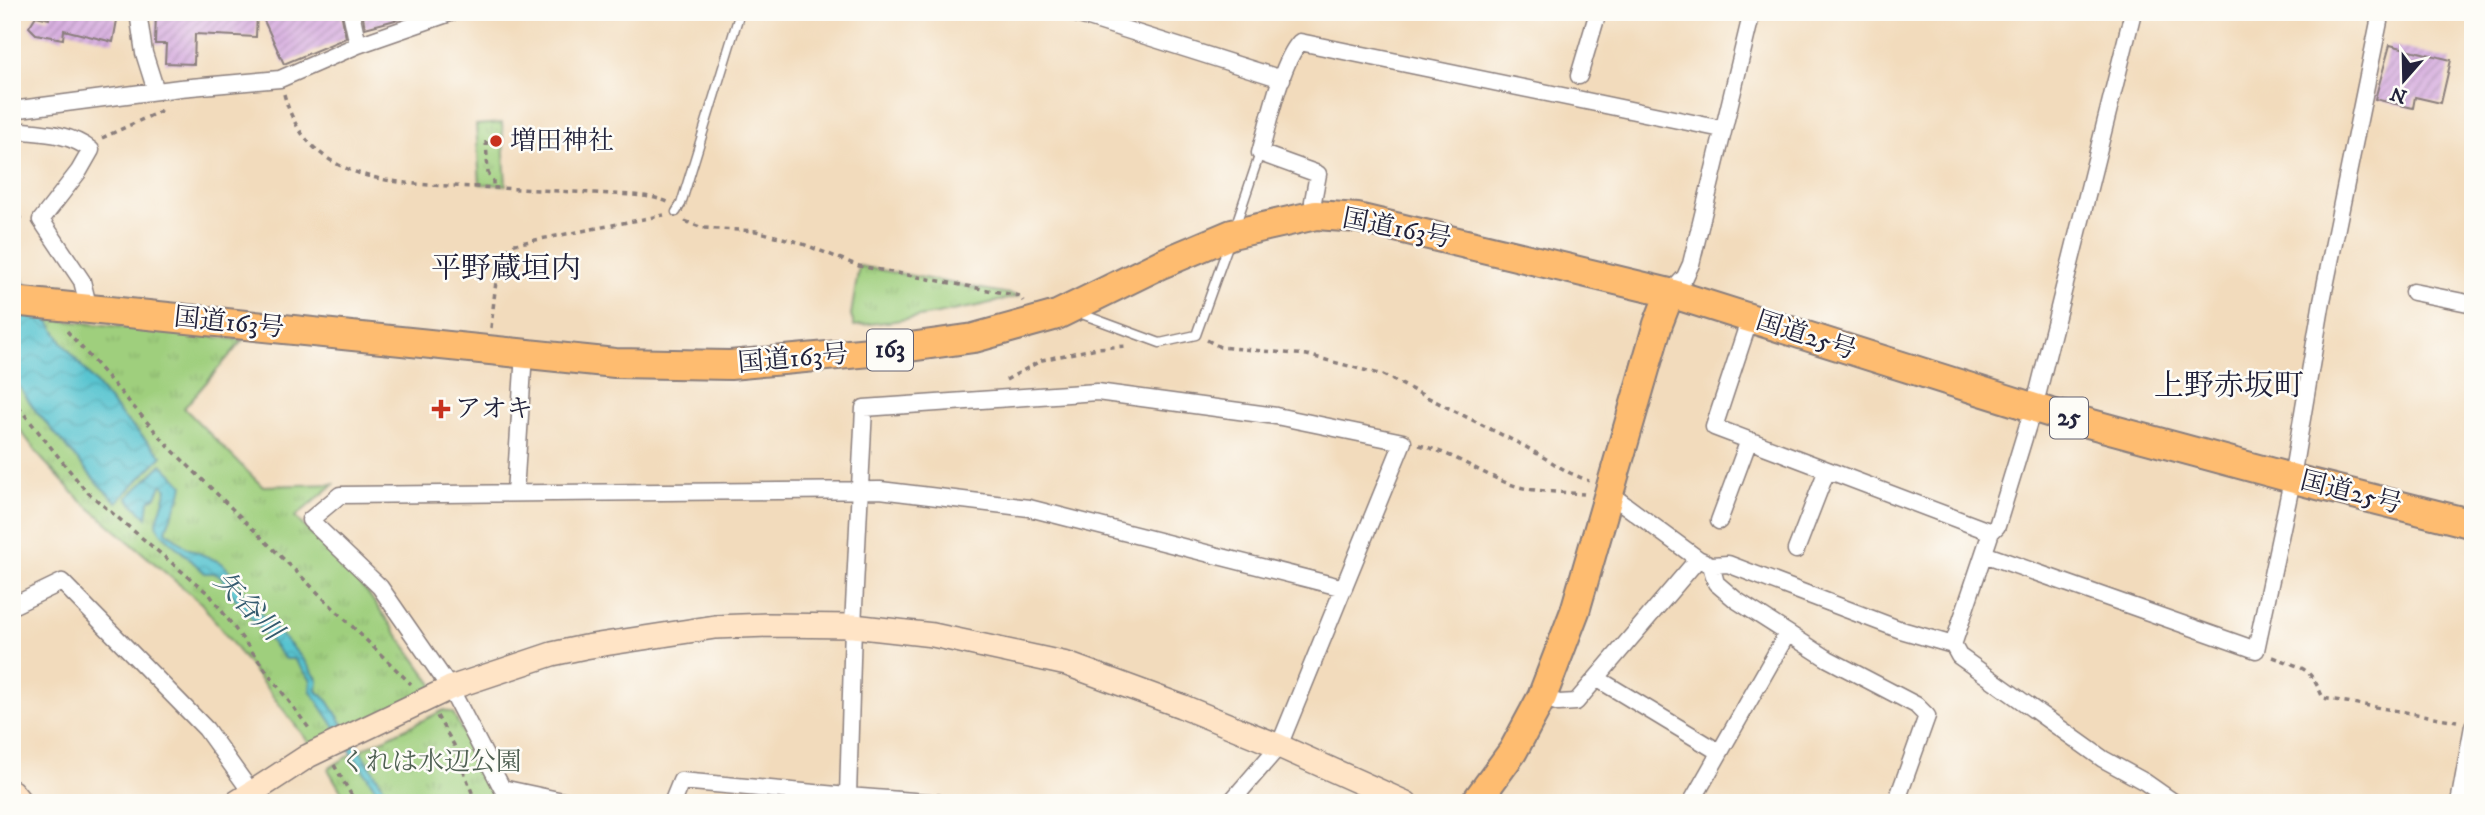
<svg xmlns="http://www.w3.org/2000/svg" width="2485" height="815" viewBox="0 0 2485 815" font-family="'IM FELL DW Pica','Noto Serif JP',serif">
  <style>
    .park { fill: url(#park-tufts); stroke: #60785c; stroke-width: 2 }
    .water { fill: url(#water-waves); stroke: #3d7386; stroke-width: 2 }
    .lines { fill: none; stroke-linecap: round; stroke-linejoin: round }
    .stream { stroke: #58c4d0; stroke-width: 6 }
    .building { fill: url(#building-hatch) }
    .lane-casing { stroke: #8a7e7c; stroke-width: 11 }
    .street-casing { stroke: #8a7e7c; stroke-width: 19 }
    .secondary-casing { stroke: #8a7e7c; stroke-width: 26 }
    .highway-casing { stroke: #8a7e7c; stroke-width: 32 }
    .path { stroke: #8a7e7c; stroke-width: 3.5; stroke-dasharray: 5 5; stroke-linecap: butt }
    .lane { stroke: #fff; stroke-width: 8 }
    .street { stroke: #fff; stroke-width: 16 }
    .secondary { stroke: #ffe4c6; stroke-width: 23 }
    .highway { stroke: #febc70; stroke-width: 28 }
    .poi-dot { fill: #c8321e; stroke: #fdfcf7; stroke-width: 2.5 }
    .labels { text-anchor: middle; dominant-baseline: central; stroke-width: 5; stroke-linejoin: round; paint-order: stroke }
    .shield { fill: #fdfcf7; stroke: #646373; stroke-width: 2 }
    .shield-label { font-size: 24px; font-weight: bold; fill: #22223b }
    .poi-label { font-size: 26px; fill: #22223b; stroke: #fdfcf7; text-anchor: start }
    .street-label { font-size: 26px; fill: #22223b; stroke: #fdfcf7 }
    .park-label { font-size: 26px; fill: #4e5f52; stroke: #fdfcf7 }
    .water-label { font-size: 28px; font-style: italic; fill: #355b6f; stroke: #fdfcf7 }
    .quarter-label { font-size: 30px; fill: #22223b; stroke: #fdfcf7 }
  </style>
  <defs>
    <pattern id="park-tufts" width="24" height="20" patternUnits="userSpaceOnUse" patternTransform="scale(1.75)"><rect width="24" height="20" fill="#9fcf7d"/><path d="M3 7l-1-3M5 7V3M7 7l1-3M15 17l-1-3M17 17v-4M19 17l1-3" fill="none" stroke="#89b16d"/></pattern>
    <pattern id="water-waves" width="16" height="10" patternUnits="userSpaceOnUse" patternTransform="scale(1.75)"><rect width="16" height="10" fill="#58c4d0"/><path d="M0 5q4-4 8 0t8 0" fill="none" stroke="#4ca8b4"/></pattern>
    <pattern id="building-hatch" width="6" height="6" patternUnits="userSpaceOnUse" patternTransform="scale(1.75)"><rect width="6" height="6" fill="#d3a6dd"/><path d="M-1 1l2-2M0 6l6-6M5 7l2-2" fill="none" stroke="#ab87b4"/></pattern>
  </defs>
  <rect width="100%" height="100%" fill="#fdfcf7"/>
  <filter id="ink" filterUnits="userSpaceOnUse"><feTurbulence type="fractalNoise" baseFrequency=".0143" numOctaves="2"/><feDisplacementMap in="SourceGraphic" scale="14" xChannelSelector="R" yChannelSelector="G"/><feConvolveMatrix kernelMatrix="1 2 1 2 8 2 1 2 1" color-interpolation-filters="sRGB"/></filter>
  <filter id="wash" filterUnits="userSpaceOnUse"><feTurbulence type="fractalNoise" baseFrequency=".00686" numOctaves="4" result="noise"/><feDisplacementMap in="SourceGraphic" scale="28" xChannelSelector="R" yChannelSelector="G"/><feGaussianBlur stdDeviation="1.57" result="paint"/><feColorMatrix in="noise" values="0 0 0 0 0 0 0 0 0 0 0 0 0 0 0 0 0 1.4 0 .05"/><feComposite in="paint" operator="in"/></filter>
  <g filter="url(#wash)">
    <rect width="100%" height="100%" fill="#f2dbbc"/>
    <path class="park" d="M502,123L506,185L480,184L476,125Z
      M859,266L1020,296C965,310 910,320 854,326L851,315Z
      M12,315L243,340L184,408L262,486L334,484L295,517L367,592L434,686L313,748L201,603L79,499L42,459L12,419Z
      M444,710L453,713L495,797L523,803H348L328,769L348,756Z"/>
    <path class="water" d="M12,263L62,342L122,416L162,456L117,502L99,485L35,410L12,376Z
      M162,464L183,485C181,502 170,514 166,531L187,548L222,563L236,578L249,604L264,616L303,659L318,680L317,691L328,701L394,803H385L310,690L311,680L294,659H285L229,591L222,577L214,573H205L162,534L156,525L167,489L162,484L156,496L149,501L147,518L127,498Z"/>
    <g class="lines">
      <path class="stream" d="M490,801L496,803"/>
    </g>
    <g id="blocks">
      <path class="building" d="M50,12H109L117,20L113,42L64,30L63,39L36,34L29,27L36,16L49,19Z
        M156,12H257L256,37L195,34L194,64L165,63L166,44H155Z
        M260,12H341L346,38L284,64Z
        M362,12H402L403,18L365,28Z
        M2390,45L2451,60L2441,103L2415,97L2413,108L2375,99Z"/>
    </g>
  </g>
  <g filter="url(#ink)">
    <use href="#blocks" fill-opacity="0" stroke="#8a7e7c" stroke-width="2"/>
    <g class="lines">
      <g class="lane-casing">
        <path id="lane" d="M676,212L681,204L740,12
          M1235,227L1260,153
          M1079,313L1160,343L1196,335L1229,243"/>
      </g>
      <g class="street-casing">
        <path id="street" d="M138,12L144,53L156,91
          M351,12L358,45
          M1070,12L1282,79
          M1579,76L1598,12
          M12,110L180,88L280,79L358,45L453,12
          M12,130C40,133 68,132 91,150L79,171L41,220L82,281L89,309
          M1316,215L1313,201L1318,174L1260,153C1268,125 1281,62 1300,42L1722,129
          M2413,292L2473,304
          M1670,293L1685,277L1691,264L1752,12
          M1750,318L1714,427L1991,532
          M515,493L524,353
          M1610,494L1698,559L1711,565L1728,564L1901,630L1953,645L1959,656L2103,759L2145,782L2175,803
          M1719,521L1749,440
          M1796,550L1827,470
          M1984,554L2256,650L2289,495L2322,301L2381,12
          M1711,565L1716,583L1736,600L1828,659L1916,705L1927,716L1896,803
          M12,606L62,582L206,729L251,792
          M1953,645L1991,532L1997,526L2038,392L2133,12
          M1598,679L1719,752
          M1542,697L1559,703L1576,702L1698,559
          M572,803L502,788L450,688L380,587L310,520L340,495L880,490L1029,508L1344,588
          M672,803L681,781L848,796
          M939,803L848,796L853,626L864,408L1097,392L1276,416L1403,442L1279,746L1230,803
          M1691,803L1787,634
          M2459,803L2473,726"/>
      </g>
      <g class="secondary-casing">
        <path id="secondary" d="M12,792L21,803
          M236,803L308,756L450,688L552,654L585,647L715,627L768,625L853,626L933,635L1067,664L1181,706L1279,746L1406,803"/>
      </g>
      <g class="highway-casing">
        <path id="highway" d="M12,301L615,363L730,365L881,351L974,338L1057,315L1161,264L1232,234L1316,215L1358,218L1670,293L2051,413L2306,482L2473,524
          M1475,803L1513,751L1542,697L1575,611L1658,324L1670,293"/>
      </g>
      <path class="path" d="M284,94C308,186 400,184 478,187C517,189 556,191 595,193C618,195 646,193 668,202
        M102,138L165,109
        M486,141L488,173L493,181V188
        M12,207L23,222
        M685,221L702,228L756,231L798,242L859,266L1020,296L1023,301
        M491,328L498,262L505,251L515,244L664,215
        M67,331L169,447L411,684
        M1207,340L1220,347L1307,355L1383,375L1526,447L1570,473L1589,481
        M1006,380L1042,360L1097,348L1128,346
        M12,399L86,491L210,595L311,731
        M1419,445C1455,453 1484,477 1519,487C1539,492 1563,492 1584,494
        M2273,657C2305,669 2309,666 2323,698L2457,721
        M437,716L454,745L476,803
        M334,765L356,803"/>
      <use href="#lane" class="lane"/>
      <use href="#street" class="street"/>
      <use href="#secondary" class="secondary"/>
      <use href="#highway" class="highway"/>
    </g>
  </g>
  <g class="poi-dot">
    <circle cx="496" cy="141" r="7"/>
    <path d="M437.5 398.5h7v7h7v7h-7v7h-7v-7h-7v-7h7z"/>
  </g>
  <g class="labels">
    <g class="shield">
      <rect x="867" y="329.5" width="46" height="41" rx="5"/>
      <rect x="2050" y="397.5" width="38" height="41" rx="5"/>
    </g>
    <g class="shield-label">
      <text x="890" y="350">163</text>
      <text x="2069" y="418">25</text>
    </g>
    <g class="poi-label">
      <text x="510" y="141">増田神社</text>
      <text x="455" y="409">アオキ</text>
    </g>
    <g class="street-label">
      <text transform="translate(1397 229) rotate(11)">国道163号</text>
      <text transform="translate(229 323) rotate(6)">国道163号</text>
      <text transform="translate(1806 336) rotate(18)">国道25号</text>
      <text transform="translate(793 359) rotate(-5)">国道163号</text>
      <text transform="translate(2351 493) rotate(14)">国道25号</text>
    </g>
    <g class="park-label">
      <text x="431" y="762">くれは水辺公園</text>
    </g>
    <g class="water-label">
      <text transform="translate(248 606) rotate(46)">矢谷川</text>
    </g>
    <g class="quarter-label">
      <text x="506" y="269">平野蔵垣内</text>
      <text x="2229" y="386">上野赤坂町</text>
    </g>
  </g>
  <rect width="2485" height="815" fill="none" stroke="#fdfcf7" stroke-width="42"/>
  <g transform="translate(2404 80) rotate(200)" stroke="#fdfcf7" stroke-width="5" paint-order="stroke">
  <path d="M0-5L12 26L0 18L-12 26Z" fill="#22223b"/>
  <text y="-10" font-size="19" font-weight="bold" text-anchor="middle" fill="#22223b">N</text>
  </g>
</svg>
